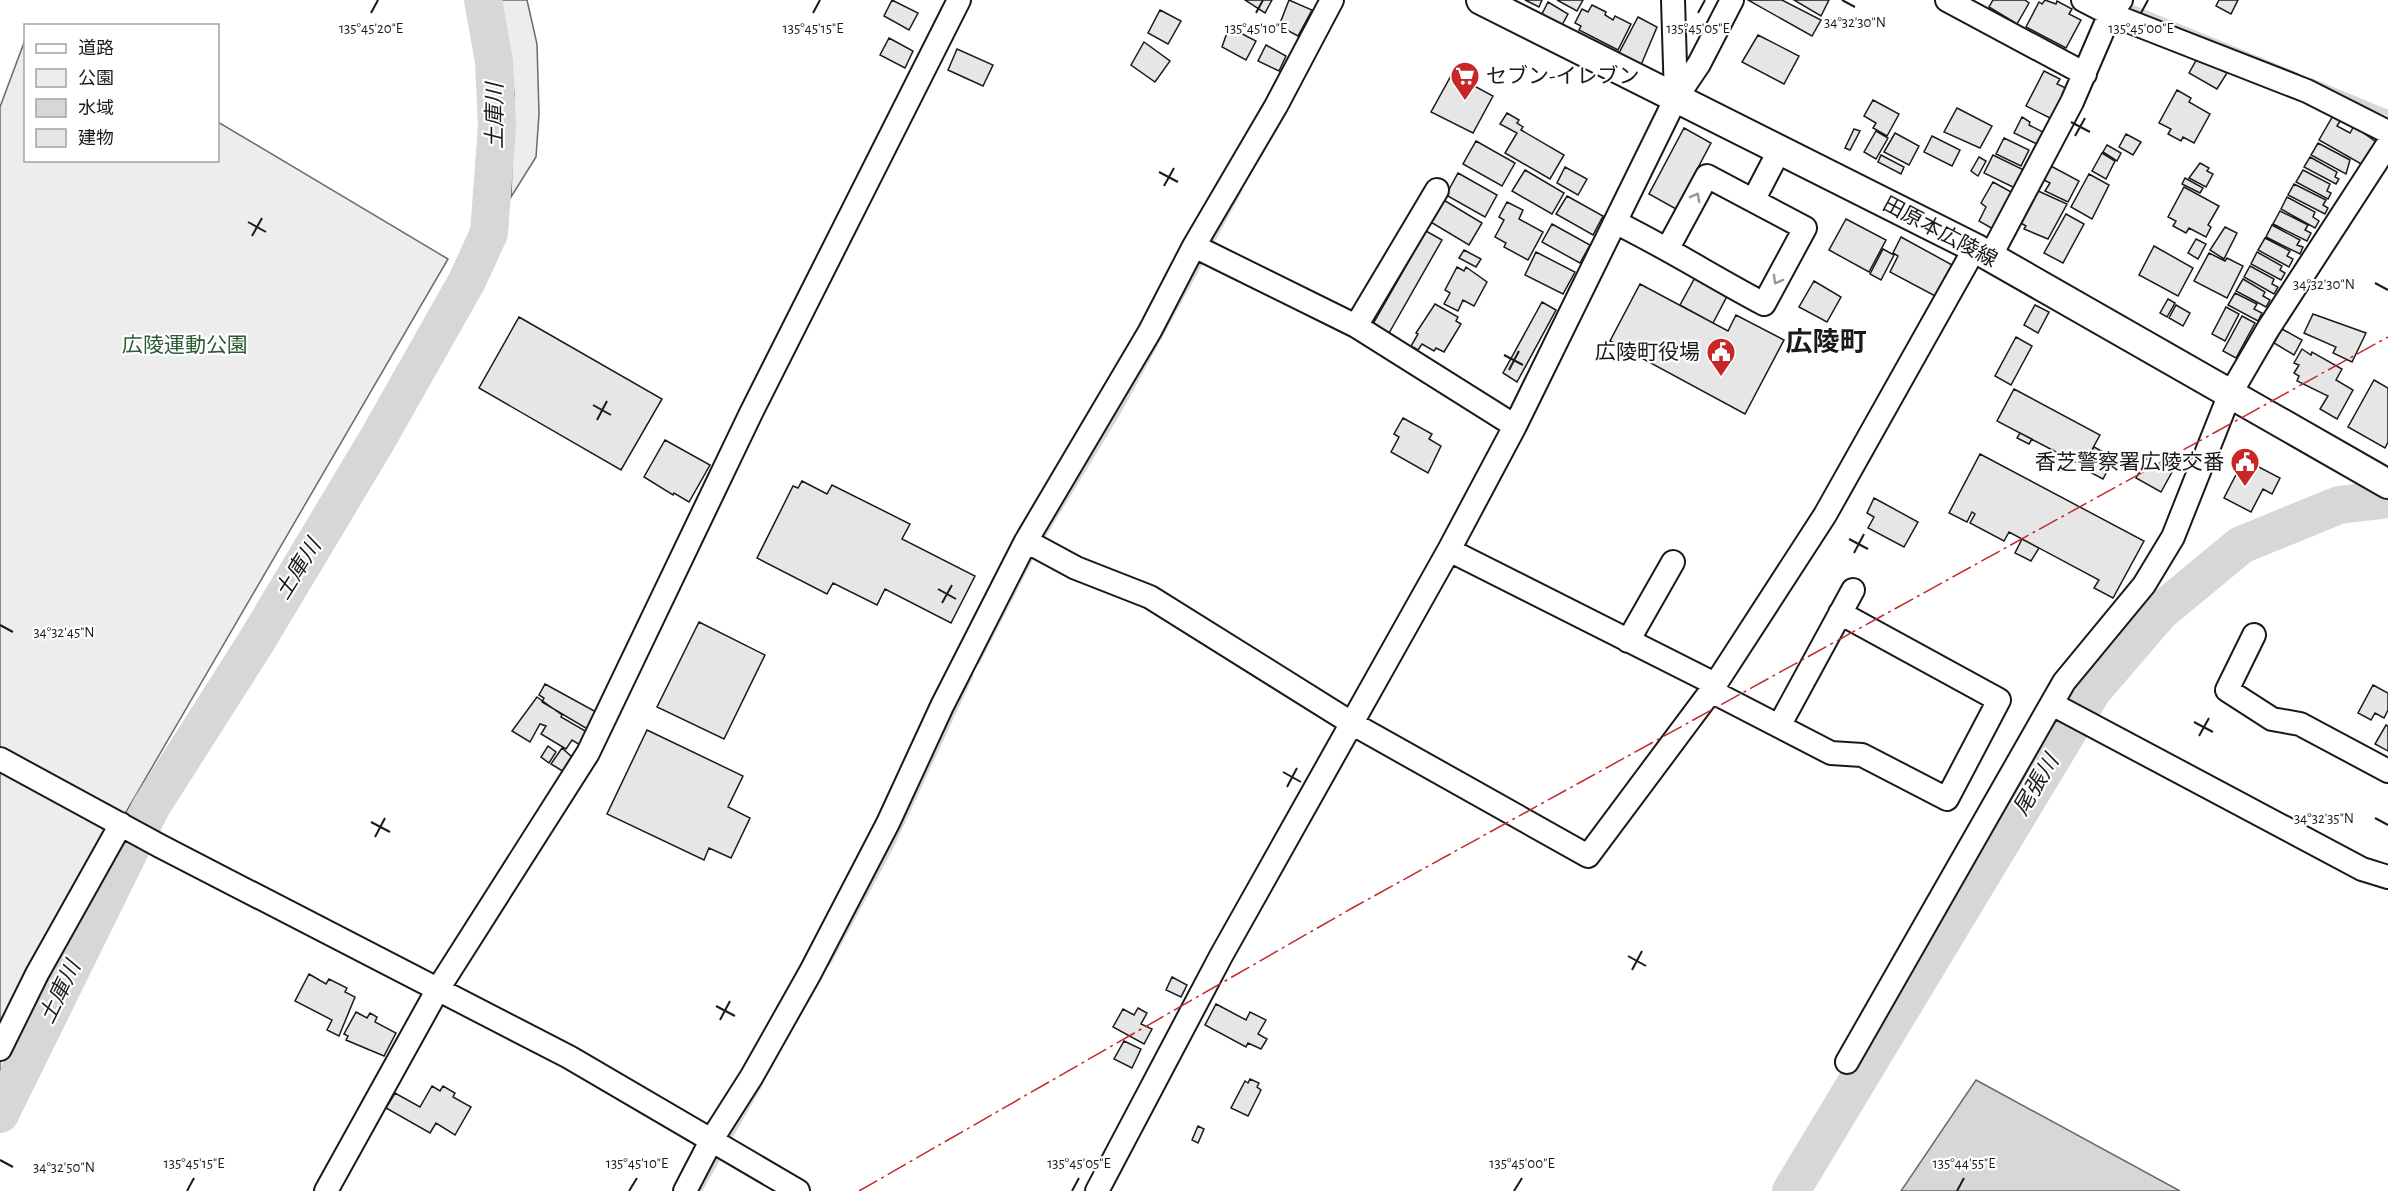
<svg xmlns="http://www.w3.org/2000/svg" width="2388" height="1191" viewBox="0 0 2388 1191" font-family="'Alegreya Sans','Noto Sans JP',sans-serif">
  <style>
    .green { fill: #ededed; stroke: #6a6a6a; stroke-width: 1.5 }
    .water { fill: #d7d7d7; stroke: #6a6a6a; stroke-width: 1.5 }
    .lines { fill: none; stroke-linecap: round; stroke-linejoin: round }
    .stream { stroke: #d7d7d7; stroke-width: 6 }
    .river { stroke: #d7d7d7; stroke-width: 38 }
    .building { fill: #e6e6e6; stroke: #1a1a1a; stroke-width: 1.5 }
    .minor-casing { stroke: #1a1a1a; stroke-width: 26 }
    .major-casing { stroke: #1a1a1a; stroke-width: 32 }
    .minor { stroke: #fff; stroke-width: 22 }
    .major { stroke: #fff; stroke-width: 28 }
    .power { stroke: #c62828; stroke-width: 1.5; stroke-dasharray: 21 4.5 3 4.5; stroke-linecap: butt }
    .oneway { stroke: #989898 }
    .ticks { fill: none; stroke: #1a1a1a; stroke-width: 2 }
    .labels { text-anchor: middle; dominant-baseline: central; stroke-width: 4.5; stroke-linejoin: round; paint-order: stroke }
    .poi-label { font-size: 21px; fill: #1a1a1a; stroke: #fff; text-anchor: end }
    .street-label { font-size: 21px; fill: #1a1a1a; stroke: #fff }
    .park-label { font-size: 21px; fill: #2b5a34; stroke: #fff }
    .water-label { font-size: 22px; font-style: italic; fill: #1a1a1a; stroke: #fff }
    .district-label { font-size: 27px; font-weight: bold; fill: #1a1a1a; stroke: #fff }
    .ticks-label { font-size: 15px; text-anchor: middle; fill: #1a1a1a; stroke: #fff; stroke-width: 4.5; stroke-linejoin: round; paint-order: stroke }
  </style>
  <rect width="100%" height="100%" fill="#fff"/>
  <path class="green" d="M498,0H527L537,44L539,114L536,157L511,197L514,95L511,59Z
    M25,40L26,160H218V122L448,259L119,824L0,1073V107Z"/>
  <path class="water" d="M1976,1080L2180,1191H1901Z"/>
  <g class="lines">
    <path class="stream" d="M2133,8L2296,75
      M2311,81L2388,113
      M1039,542L1118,412L1239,191
      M977,662L1034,551
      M828,963L891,846L970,676
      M726,1143L760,1084
      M699,1191L721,1152"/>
    <path class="river" d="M0,1114L151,807L256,642L377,440L467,281L489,233L497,126L494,62L483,0
      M1791,1191L2093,690L2160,612L2241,545L2339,505L2388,499"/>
  </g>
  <path class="building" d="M892,0L918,13L909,30L884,16Z
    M1245,0H1272L1265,13Z
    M1289,0L1312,10L1298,36L1279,26Z
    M1525,0H1542L1539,7Z
    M1557,0H1583L1577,11Z
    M1748,0H1782L1821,20L1812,36Z
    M1794,0H1829L1821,16Z
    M1993,0H2025L2029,3L2017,24L1989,7Z
    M2045,0L2056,4L2057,1L2072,9L2069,14L2081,20L2066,48L2026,27L2039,2L2042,4Z
    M2219,0H2238L2231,14L2216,6Z
    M1548,2L1568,14L1562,25L1542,14Z
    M1592,5L1606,12L1605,15L1613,20L1615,16L1631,24L1618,50L1579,30L1581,26L1575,23L1582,9L1588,12Z
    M1160,10L1181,21L1168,44L1148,33Z
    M1638,17L1657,27L1641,65L1619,53Z
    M1229,27L1256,41L1246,60L1222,47Z
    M1758,35L1799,56L1784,84L1742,62Z
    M889,38L913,51L905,68L880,55Z
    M1144,42L1170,61L1155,82L1131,65Z
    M1266,45L1286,56L1279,71L1258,61Z
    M957,49L993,65L983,86L948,70Z
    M2198,57L2227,73L2217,89L2189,73Z
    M2044,71L2060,79L2057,84L2070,90L2054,120L2026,106Z
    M1452,74L1493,96L1473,133L1431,112Z
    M2177,90L2191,98L2189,102L2210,114L2194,143L2183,137L2181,141L2168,134L2171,129L2159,123Z
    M1873,100L1899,114L1887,136L1873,128L1876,123L1864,116Z
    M1957,108L1992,126L1980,148L1944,132Z
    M1507,113L1519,120L1517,123L1523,127L1521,130L1564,155L1550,179L1505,153L1517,133L1500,124Z
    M2334,114L2342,118L2337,126L2350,133L2354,126L2376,142L2363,165L2319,140Z
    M2022,117L2030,122L2029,125L2047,134L2041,146L2014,133Z
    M1684,128L1711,143L1676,209L1649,194Z
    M1854,129L1860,131L1850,150L1845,148Z
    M1876,131L1888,138L1876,159L1864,152Z
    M1895,133L1919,146L1909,165L1884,152Z
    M2126,134L2141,142L2133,155L2119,147Z
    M1932,136L1960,150L1952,166L1924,152Z
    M2004,138L2029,150L2021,166L1996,154Z
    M1476,141L1515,163L1502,186L1463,164Z
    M2318,143L2350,160L2346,174L2311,155Z
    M2107,145L2121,153L2117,161L2103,152Z
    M2102,153L2115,161L2106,179L2092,171Z
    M1881,155L1904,167L1901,174L1878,162Z
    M1993,155L2026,171L2017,189L1984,173Z
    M1979,157L1986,161L1978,176L1971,171Z
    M2310,157L2337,172L2335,177L2339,179L2336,184L2304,167Z
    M2200,163L2209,168L2207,171L2213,174L2206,187L2189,178Z
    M2049,165L2079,181L2068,202L2045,191L2050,183L2042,179Z
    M1565,167L1587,179L1578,195L1557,183Z
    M1525,170L1564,193L1552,214L1512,191Z
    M2303,170L2330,184L2327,191L2331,193L2328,199L2296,182Z
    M1458,173L1497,195L1485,217L1446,195Z
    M2089,174L2109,185L2092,219L2071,207Z
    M2185,178L2203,188L2200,193L2182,184Z
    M1993,182L2013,193L1993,229L1979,221L1986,207L1981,203Z
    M2294,184L2326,200L2323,205L2328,208L2325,214L2288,195Z
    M2184,187L2219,206L2208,225L2211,227L2206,237L2189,228L2186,233L2173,226L2176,221L2168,217Z
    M2036,190L2067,204L2048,239L2024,229L2026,226L2019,222Z
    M1567,196L1603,216L1593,235L1556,214Z
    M2287,197L2315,212L2313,217L2319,221L2315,228L2281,209Z
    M1442,199L1482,223L1469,245L1429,221Z
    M1507,202L1523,210L1519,219L1543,232L1528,260L1504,247L1506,243L1495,237L1504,220L1499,217Z
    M2280,211L2308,225L2305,230L2311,233L2307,241L2273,224Z
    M2066,214L2084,224L2063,263L2044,253Z
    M1846,219L1886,240L1869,272L1829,250Z
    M1552,224L1590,245L1580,263L1542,242Z
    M2272,225L2300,240L2297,245L2303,247L2300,254L2266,237Z
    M2225,227L2237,233L2224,259L2210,250Z
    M1426,231L1442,240L1389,333L1373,324Z
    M1901,237L1954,266L1937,297L1890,272L1898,256L1893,253Z
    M2265,238L2290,251L2287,256L2293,259L2289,267L2258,250Z
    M2196,239L2206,244L2198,259L2188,253Z
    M2154,246L2193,268L2178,296L2139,275Z
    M1883,249L1894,255L1881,280L1870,274Z
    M1464,250L1481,259L1476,267L1459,258Z
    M1536,252L1575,272L1563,294L1525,275Z
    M2257,252L2282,266L2280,270L2285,273L2281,280L2251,264Z
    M2209,253L2225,261L2227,258L2243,266L2227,298L2194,281Z
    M1703,263L1735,281L1713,323L1680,305Z
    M2250,266L2274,279L2272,284L2278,287L2274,294L2244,277Z
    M1457,267L1464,271L1466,267L1487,282L1474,306L1463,300L1458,311L1444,304L1450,293L1445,290Z
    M2243,279L2265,292L2263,296L2270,300L2266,307L2236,291Z
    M1814,281L1841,297L1827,322L1799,307Z
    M1640,284L1728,331L1736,315L1784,340L1745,414L1610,341Z
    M2235,293L2257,304L2254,309L2262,313L2258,321L2228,305Z
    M2168,299L2175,303L2167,317L2160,313Z
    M1542,302L1556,310L1517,382L1503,373Z
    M1435,304L1458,317L1456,321L1461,324L1444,352L1436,348L1434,351L1422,344L1418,350L1411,346L1418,334L1416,333Z
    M2035,305L2049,312L2038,333L2024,325Z
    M2176,305L2190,313L2183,326L2169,318Z
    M2226,307L2239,314L2225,341L2212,334Z
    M2313,314L2366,333L2352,362L2333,353L2336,347L2304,333Z
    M2242,316L2255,323L2236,358L2223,351Z
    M519,317L662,399L621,470L479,388Z
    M2282,329L2302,340L2294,355L2274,343Z
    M2016,337L2032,346L2011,385L1995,376Z
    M2302,349L2311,355L2312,352L2342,369L2336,380L2353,390L2337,419L2320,409L2328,396L2297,381L2299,376L2294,373L2299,365L2294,363Z
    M2374,380L2388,388V442L2385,448L2348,427Z
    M2014,389L2100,435L2083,466L1997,421Z
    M1403,418L1432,434L1429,439L1441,446L1428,473L1391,452L1399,437L1394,434Z
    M2020,433L2032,439L2029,444L2017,438Z
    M665,440L710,465L689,502L674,493L673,495L644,477Z
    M2094,447L2114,458L2103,479L2082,468Z
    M2050,449L2062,455L2059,460L2047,454Z
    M1980,454L2144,541L2113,598L2094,588L2099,580L2009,532L2004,541L1970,523L1975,514L1972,512L1967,522L1949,513Z
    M2147,458L2172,472L2161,492L2136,478Z
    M2241,465L2254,472L2257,466L2280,478L2272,494L2263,489L2251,512L2224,498Z
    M802,481L827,494L832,485L910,524L902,539L975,576L951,623L885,589L877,605L833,583L827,594L757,558L793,486L798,488Z
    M1874,498L1918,522L1904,547L1868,528L1874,517L1867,513Z
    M2022,539L2039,548L2031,561L2015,553Z
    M699,622L765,655L724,739L657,707Z
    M545,684L598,713L589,730L542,702L544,698L539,695Z
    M2373,685L2388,693V710L2384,718L2375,713L2371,720L2358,713Z
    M537,697L562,715L561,717L587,732L580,745L572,740L566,749L541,734L546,726L540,724L530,742L512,731Z
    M2386,725L2388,726V751L2375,744Z
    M647,730L743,776L728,807L750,818L731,858L709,848L704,860L607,814Z
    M548,746L556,752L549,763L541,757Z
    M562,748L573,758L564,772L551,764Z
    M309,974L326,984L329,979L347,988L345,992L355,997L339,1036L327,1030L332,1020L295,1001Z
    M1172,977L1187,985L1181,997L1166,990Z
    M1216,1004L1246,1020L1250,1012L1266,1020L1258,1034L1267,1039L1261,1049L1248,1043L1246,1047L1205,1025Z
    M1138,1008L1147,1013L1141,1024L1152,1029L1144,1044L1113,1027L1123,1009L1134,1015Z
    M356,1012L367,1018L370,1013L377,1017L375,1022L396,1033L384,1056L346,1040L348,1036L344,1034Z
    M1124,1041L1141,1049L1132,1068L1114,1059Z
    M1250,1079L1259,1083L1257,1087L1261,1090L1248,1116L1231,1108L1245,1081L1248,1083Z
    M432,1086L440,1091L443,1086L455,1093L453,1097L471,1107L455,1135L436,1123L430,1133L386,1108L395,1093L420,1107Z
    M1198,1126L1204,1129L1198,1143L1192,1140Z"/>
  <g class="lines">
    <g class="minor-casing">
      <path id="minor" d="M1673,0L1676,98
        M1947,0L2085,74
        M2083,0L2110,14L2307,91L2388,132
        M1754,199L1780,149
        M1615,222C1666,247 1713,277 1764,304L1805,228L1707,176L1668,248
        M1194,246L1356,326L1515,426
        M1990,257L2072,102L2110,14L2121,0
        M1356,326L1437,190
        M1026,541L1076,568L1150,597L1353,724L1588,856L1711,691L1825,515L1975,248
        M1449,550L1715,684
        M2254,635L2227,690L2272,719L2300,724L2388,771
        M1628,641L1673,562
        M1711,691L1831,753L1862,755L1947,799L1999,700L1840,613
        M2052,704L2362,869L2388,877
        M1779,726L1853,590
        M0,759L160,846L569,1057L798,1191
        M0,1049L37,974L121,824
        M1847,1062L2064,682L2144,585L2173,537L2229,396L2268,329L2388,144
        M326,1191L438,989L588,753L751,413L959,0
        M685,1191L712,1139L752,1076L810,973L888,823L942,706L1026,541L1150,331L1194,246L1276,106L1332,0
        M1097,1191L1221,956L1449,550L1515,426L1676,98L1699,64L1732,0"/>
    </g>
    <g class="major-casing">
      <path id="major" d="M1481,0L1975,248L2388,484"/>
    </g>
    <use href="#minor" class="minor"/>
    <use href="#major" class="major"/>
    <path class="power" d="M859,1191L1354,907L2388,337"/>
  </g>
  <defs><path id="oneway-chevron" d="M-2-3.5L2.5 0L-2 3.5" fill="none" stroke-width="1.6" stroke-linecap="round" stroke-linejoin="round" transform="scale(1.5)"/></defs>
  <g class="oneway">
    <use href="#oneway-chevron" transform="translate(1696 197) rotate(-62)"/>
    <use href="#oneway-chevron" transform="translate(1777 280) rotate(119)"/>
  </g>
  <path class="ticks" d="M1842,0L1855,7M371,13L378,0M813,13L820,0M1256,13L1263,0M1698,13L1705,0M2141,13L2148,0M2071,122L2090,132M2075,136L2085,118M1159,172L1178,182M1164,186L1174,168M248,222L266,232M252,236L262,218M2375,283L2388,290M1504,355L1523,365M1509,370L1519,351M593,405L611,415M597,420L607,401M1849,539L1868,549M1854,553L1864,534M938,589L956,599M942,603L952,585M0,625L13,632M2194,722L2213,732M2199,736L2209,718M1283,772L1301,782M1287,787L1297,768M2375,818L2388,825M371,822L390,832M375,837L385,818M1628,956L1646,966M1632,970L1642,951M716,1006L735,1016M720,1020L730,1001M0,1160L13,1167M187,1191L194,1178M629,1191L637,1178M1072,1191L1079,1178M1514,1191L1522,1178M1957,1191L1964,1178"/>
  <defs>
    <g id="supermarket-pin" transform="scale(1.5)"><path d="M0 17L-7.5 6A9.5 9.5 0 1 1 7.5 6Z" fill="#c62828" stroke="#fff"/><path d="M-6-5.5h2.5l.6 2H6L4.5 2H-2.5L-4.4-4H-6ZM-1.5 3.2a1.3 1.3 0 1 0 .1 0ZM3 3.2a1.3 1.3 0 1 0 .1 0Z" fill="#fff"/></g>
    <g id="civic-pin" transform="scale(1.5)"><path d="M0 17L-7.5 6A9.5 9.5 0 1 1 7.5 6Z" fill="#c62828" stroke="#fff"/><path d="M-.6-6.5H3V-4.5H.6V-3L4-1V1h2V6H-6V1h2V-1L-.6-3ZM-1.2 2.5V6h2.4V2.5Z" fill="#fff"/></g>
  </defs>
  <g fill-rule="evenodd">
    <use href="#supermarket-pin" x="1465" y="76"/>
    <use href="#civic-pin" x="1721" y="352"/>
    <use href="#civic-pin" x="2245" y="462"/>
  </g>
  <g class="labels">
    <g class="poi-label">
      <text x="1486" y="76" text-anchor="start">セブン-イレブン</text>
      <text x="1700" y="352">広陵町役場</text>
      <text x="2224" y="462">香芝警察署広陵交番</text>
    </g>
    <g class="street-label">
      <text transform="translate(1940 232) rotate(28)">田原本広陵線</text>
    </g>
    <g class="park-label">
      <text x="185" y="345">広陵運動公園</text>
    </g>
    <g class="water-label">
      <text transform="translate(495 116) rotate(-90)">土庫川</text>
      <text transform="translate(298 569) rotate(-58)">土庫川</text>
      <text transform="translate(2036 785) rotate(-59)">尾張川</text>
      <text transform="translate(60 992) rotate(-64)">土庫川</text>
    </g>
    <g class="district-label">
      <text x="1826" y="342">広陵町</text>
    </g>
  </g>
  <g class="ticks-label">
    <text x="1855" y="27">34°32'30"N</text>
    <text x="371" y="33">135°45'20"E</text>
    <text x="813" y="33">135°45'15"E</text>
    <text x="1256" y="33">135°45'10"E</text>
    <text x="1698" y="33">135°45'05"E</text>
    <text x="2141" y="33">135°45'00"E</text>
    <text x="2324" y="289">34°32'30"N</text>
    <text x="64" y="637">34°32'45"N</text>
    <text x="2324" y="823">34°32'35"N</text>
    <text x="194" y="1168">135°45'15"E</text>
    <text x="637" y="1168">135°45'10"E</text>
    <text x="1079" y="1168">135°45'05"E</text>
    <text x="1522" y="1168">135°45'00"E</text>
    <text x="1964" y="1168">135°44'55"E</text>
    <text x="64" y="1172">34°32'50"N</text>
  </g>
  <rect x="24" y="24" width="195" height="138" fill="#ffffff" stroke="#a3a3a3" stroke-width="1.5"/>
  <rect x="36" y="44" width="30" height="9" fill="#ffffff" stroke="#a3a3a3" stroke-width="1.5"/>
  <text x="78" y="54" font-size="18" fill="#1a1a1a">道路</text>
  <rect x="36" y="69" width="30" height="18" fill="#ededed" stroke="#a3a3a3" stroke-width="1.5"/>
  <text x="78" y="84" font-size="18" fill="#1a1a1a">公園</text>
  <rect x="36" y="99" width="30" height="18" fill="#d7d7d7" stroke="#a3a3a3" stroke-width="1.5"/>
  <text x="78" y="114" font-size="18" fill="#1a1a1a">水域</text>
  <rect x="36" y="129" width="30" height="18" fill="#e6e6e6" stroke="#a3a3a3" stroke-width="1.5"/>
  <text x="78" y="144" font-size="18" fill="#1a1a1a">建物</text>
</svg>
